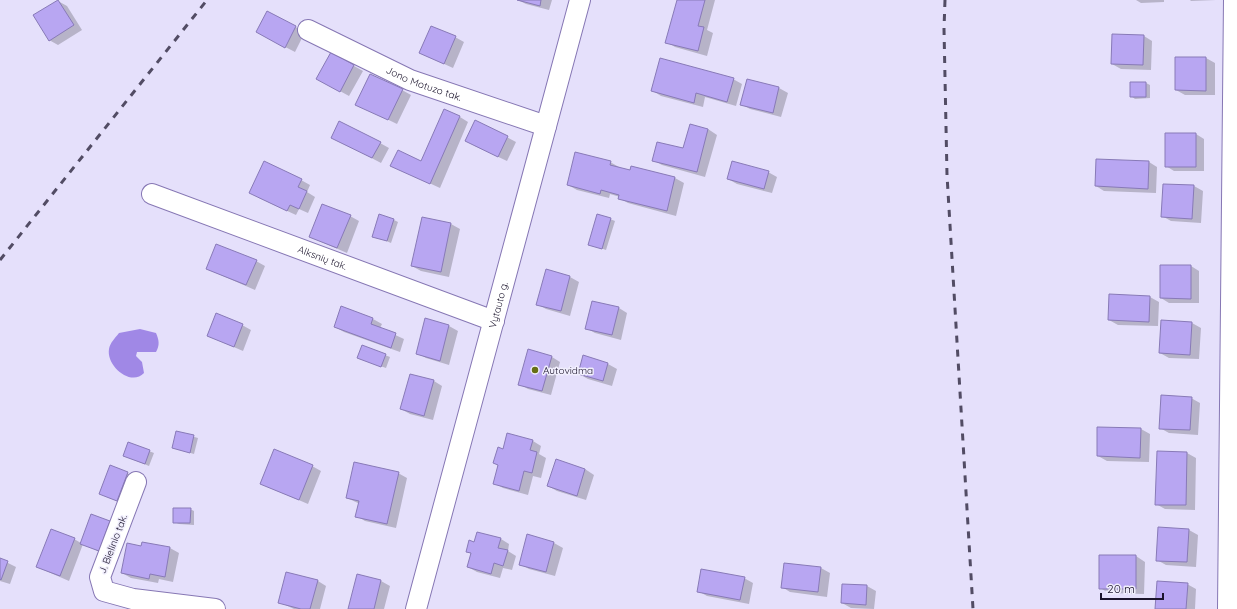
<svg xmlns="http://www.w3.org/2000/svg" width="1237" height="609" viewBox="0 0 1237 609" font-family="Quicksand,sans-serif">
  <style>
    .water { fill: #a088e6 }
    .shadow { fill: #0003 }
    .building { fill: #b8a6f2; stroke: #887ab7 }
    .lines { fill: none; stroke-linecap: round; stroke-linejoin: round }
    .street-casing { stroke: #8677b4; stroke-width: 22 }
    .street { stroke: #fff; stroke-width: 20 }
    .rail { stroke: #524c64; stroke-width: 3; stroke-dasharray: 7 7; stroke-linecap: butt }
    .poi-dot { fill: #666e14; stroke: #f1effd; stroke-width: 1.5 }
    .labels { text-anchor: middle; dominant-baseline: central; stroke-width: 3; stroke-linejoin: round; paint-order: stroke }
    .street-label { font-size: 10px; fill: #1b142c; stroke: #f1effd }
    .poi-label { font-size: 10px; fill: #1b142c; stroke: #f1effd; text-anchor: start }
  </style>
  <rect width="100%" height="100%" fill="#e5e0fb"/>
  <path class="water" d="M140,329L156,333C159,340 160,345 156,352H137L136,356L142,362L144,373C131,387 106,366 109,349C110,343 115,338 119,333Z"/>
  <path class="shadow" d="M518,0H552L549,10L526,4Z
    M678,0H715L707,30L713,33L707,56L675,47L667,42Z
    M1136,0H1164V2L1141,3Z
    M1190,0H1216L1191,1Z
    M58,1L67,6L82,30L58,45L49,40Z
    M267,12L305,32L295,52L266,37Z
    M1144,36L1152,41L1151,70L1121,69L1112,64Z
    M455,37L464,42L453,68L420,53Z
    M331,53L363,71L349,96L318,79Z
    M1206,58L1215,63V95H1185L1176,90Z
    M733,79L742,84L736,106L705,97L703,107L661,96L653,91Z
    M748,80L779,88L788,93L781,117L750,109L741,104Z
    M1146,83L1150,85V98L1135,99L1131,96Z
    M402,90L411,95L397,124L366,109Z
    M460,117L468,122L440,188L392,166L422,162Z
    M476,121L516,142L507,161L475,146Z
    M708,129L717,135L705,177L662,165L653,160L684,150Z
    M1196,134L1204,139V171H1174L1166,166Z
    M341,142L380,143L389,148L381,163Z
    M610,162L619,167V168L631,171L632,167L675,178L684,183L676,216L628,203L619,198L620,197L610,194L609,198L577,190L568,185Z
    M1149,162L1157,167L1156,193L1104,191L1096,186Z
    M768,172L777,177L772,193L737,184L728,179Z
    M301,180L310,185L307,192L315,197L308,213L299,209L296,215L259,198Z
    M1194,186L1203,191L1201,223L1171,221L1162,216Z
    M350,216L359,221L347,253L310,237Z
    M610,219L615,221L606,250L589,244Z
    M394,220L398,222L391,243L374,236Z
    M451,224L460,229L449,277L421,271L412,266Z
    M256,261L265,266L255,290L207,269Z
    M1191,266L1199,271V303H1169L1161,298Z
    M570,277L579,282L570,316L546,309L537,304Z
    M1150,297L1159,302L1158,326L1118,325L1109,320Z
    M342,308L373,319L382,324L380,328L404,339L400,352L344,332L335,327Z
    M619,308L627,313L621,340L595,333L586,328Z
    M426,320L449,326L458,331L449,365L426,358L417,353Z
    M1162,321L1192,323L1201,328L1199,359L1169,358L1160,353Z
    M242,325L251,330L243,351L208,336Z
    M385,355L390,357L386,368L363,360Z
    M552,357L560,362L551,395L528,389L519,384Z
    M584,357L608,364L617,369L612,386L588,379L579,374Z
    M434,381L442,386L433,420L410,414L401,409Z
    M1191,398L1200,403L1198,435L1169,433L1160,428Z
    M1141,429L1150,434L1149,462L1107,461L1098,456Z
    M177,432L198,438L194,454L173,448Z
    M533,441L541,446L539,454L546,458L541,478L533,476L528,495L503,488L494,483L503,450Z
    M149,451L154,453L149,466L124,456Z
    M1158,452L1187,453L1196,458L1195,510L1165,509L1156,504Z
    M312,466L321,471L308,504L261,484Z
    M585,469L594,475L586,500L557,491L548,486Z
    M127,473L136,478L126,505L101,494Z
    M398,473L407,478L396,528L365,521L357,516L360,504L347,498Z
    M190,509L194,511V525L179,524L174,522Z
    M92,515L118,527L108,556L83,544L69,581L37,567L74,539L81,543Z
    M1189,530L1198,535L1196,567L1166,565L1157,560Z
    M528,536L554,543L563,548L555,576L529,569L520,564Z
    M501,539L509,544L508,551L516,556L512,570L503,568L500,578L477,572L468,567L472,554L467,551L475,543Z
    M143,543L170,548L179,553L173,582L159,579L158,583L131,578L122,573L142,547Z
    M1100,556H1136L1145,562L1144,594L1109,593L1100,588Z
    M0,559L16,567L10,584L0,581Z
    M821,568L830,573L827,597L790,592L782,587Z
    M744,578L753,583L749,604L707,596L698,591Z
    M318,581L326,586L320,609H294L279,602Z
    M381,581L390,586L384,609H349Z
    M1187,584L1196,589L1195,609H1156Z
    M867,586L876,591L874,609L851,608L842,603Z"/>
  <path class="building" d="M58,0L74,25L49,41L33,15Z
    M517,0H541L540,6Z
    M677,0H705L698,26L704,27L698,51L665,43Z
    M267,11L296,26L285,48L256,32Z
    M431,26L456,36L444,64L419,53Z
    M1112,34L1144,35L1143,65L1111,64Z
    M331,52L354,65L340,92L316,79Z
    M1175,57H1206V91L1175,90Z
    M660,58L734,78L727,102L696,93L694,103L651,91Z
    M370,74L403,89L388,120L355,105Z
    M747,79L779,87L773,113L740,105Z
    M1130,82H1146V97H1130Z
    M444,109L460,116L430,184L390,166L398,150L421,161Z
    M475,120L508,136L498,157L465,141Z
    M339,121L381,142L372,158L331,138Z
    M690,124L708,129L697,172L652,161L657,142L683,148Z
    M1165,133H1196V167H1165Z
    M575,152L611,161L610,165L630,170L631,166L675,177L667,211L618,199L619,195L601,190L600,194L567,185Z
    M1096,159L1149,161L1148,189L1095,186Z
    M264,161L302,179L298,187L307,191L299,209L290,205L287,211L249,193Z
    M732,161L769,171L764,189L727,179Z
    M1163,184L1194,185L1192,219L1161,217Z
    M322,204L351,215L337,248L309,237Z
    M379,214L394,219L387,241L372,237Z
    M597,214L611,218L602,249L588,245Z
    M422,217L451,223L441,272L411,266Z
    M216,244L257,260L246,285L206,269Z
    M1160,265H1191V299L1160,298Z
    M546,269L570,276L561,311L536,305Z
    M1109,294L1150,296L1149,322L1108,320Z
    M592,301L619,307L612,335L585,329Z
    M341,306L373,318L371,324L396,333L391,348L334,327Z
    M216,313L243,324L234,347L207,336Z
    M425,318L449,325L440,361L416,354Z
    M1161,320L1192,322L1190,355L1159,353Z
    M362,345L386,354L381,367L357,358Z
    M528,349L552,356L542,391L518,385Z
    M583,355L608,363L603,381L578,374Z
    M410,374L434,380L424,416L400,409Z
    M1161,395L1192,397L1190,430L1159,429Z
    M1097,427L1141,428L1140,458L1097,456Z
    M176,431L194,435L190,453L172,448Z
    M507,433L533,440L530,450L537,452L532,473L524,471L519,491L493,484L498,465L493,463L498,447L503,449Z
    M128,442L150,450L145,464L123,456Z
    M274,449L313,465L299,500L260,484Z
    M1157,451L1187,452L1186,505H1155Z
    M556,459L585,469L577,496L547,486Z
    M354,462L399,472L387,524L355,517L359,501L346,498Z
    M110,465L128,472L117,501L99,494Z
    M173,508H191L190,523H173Z
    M91,514L110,521L99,551L80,544Z
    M1158,527L1189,529L1187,562L1156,561Z
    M51,529L75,538L60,576L36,567Z
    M477,532L501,538L498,548L508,550L503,566L494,563L491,574L467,567L471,553L466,552L469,540L474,542Z
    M527,534L554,542L546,572L519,565Z
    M142,542L170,547L165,577L150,574L149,579L121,573L127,543L141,546Z
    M1099,555H1136V589H1099Z
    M0,558L8,561L1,580L0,579Z
    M784,563L821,567L818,592L781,588Z
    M701,569L745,577L740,600L697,592Z
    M286,572L318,580L310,609H301L278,603Z
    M357,574L381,580L374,609H348Z
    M1157,581L1188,583L1186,609H1155Z
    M842,584L867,585L866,605L841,603Z"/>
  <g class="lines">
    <g class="street-casing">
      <g id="street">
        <path id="s1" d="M308,30L410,80L546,126"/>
        <path id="s2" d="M152,194L494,321"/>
        <path d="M136,482L100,577L104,591L133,599L215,609"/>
        <path id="s3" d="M416,609L580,0"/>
        <path d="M1228,609L1234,0"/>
      </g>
    </g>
    <use href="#street" class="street"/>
    <path class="rail" d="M945,0L944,29L947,175L973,609
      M0,260L207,0"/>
  </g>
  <circle class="poi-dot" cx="535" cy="370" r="4"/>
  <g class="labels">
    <g class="street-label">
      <text stroke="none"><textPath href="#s1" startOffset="128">Jono Motuzo tak.</textPath></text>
      <text stroke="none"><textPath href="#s2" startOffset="182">Alksnių tak.</textPath></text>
      <text stroke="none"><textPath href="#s3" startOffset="315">Vytauto g.</textPath></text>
      <text transform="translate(113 544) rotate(-69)">J. Bielinio tak.</text>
    </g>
    <g class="poi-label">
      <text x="543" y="370">Autovidma</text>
    </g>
  </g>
  <path d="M1101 593v6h62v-6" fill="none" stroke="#1b142c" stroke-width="2"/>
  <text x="1107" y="593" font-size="12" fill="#1b142c" stroke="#f1effd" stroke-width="3" paint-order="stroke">20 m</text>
</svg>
